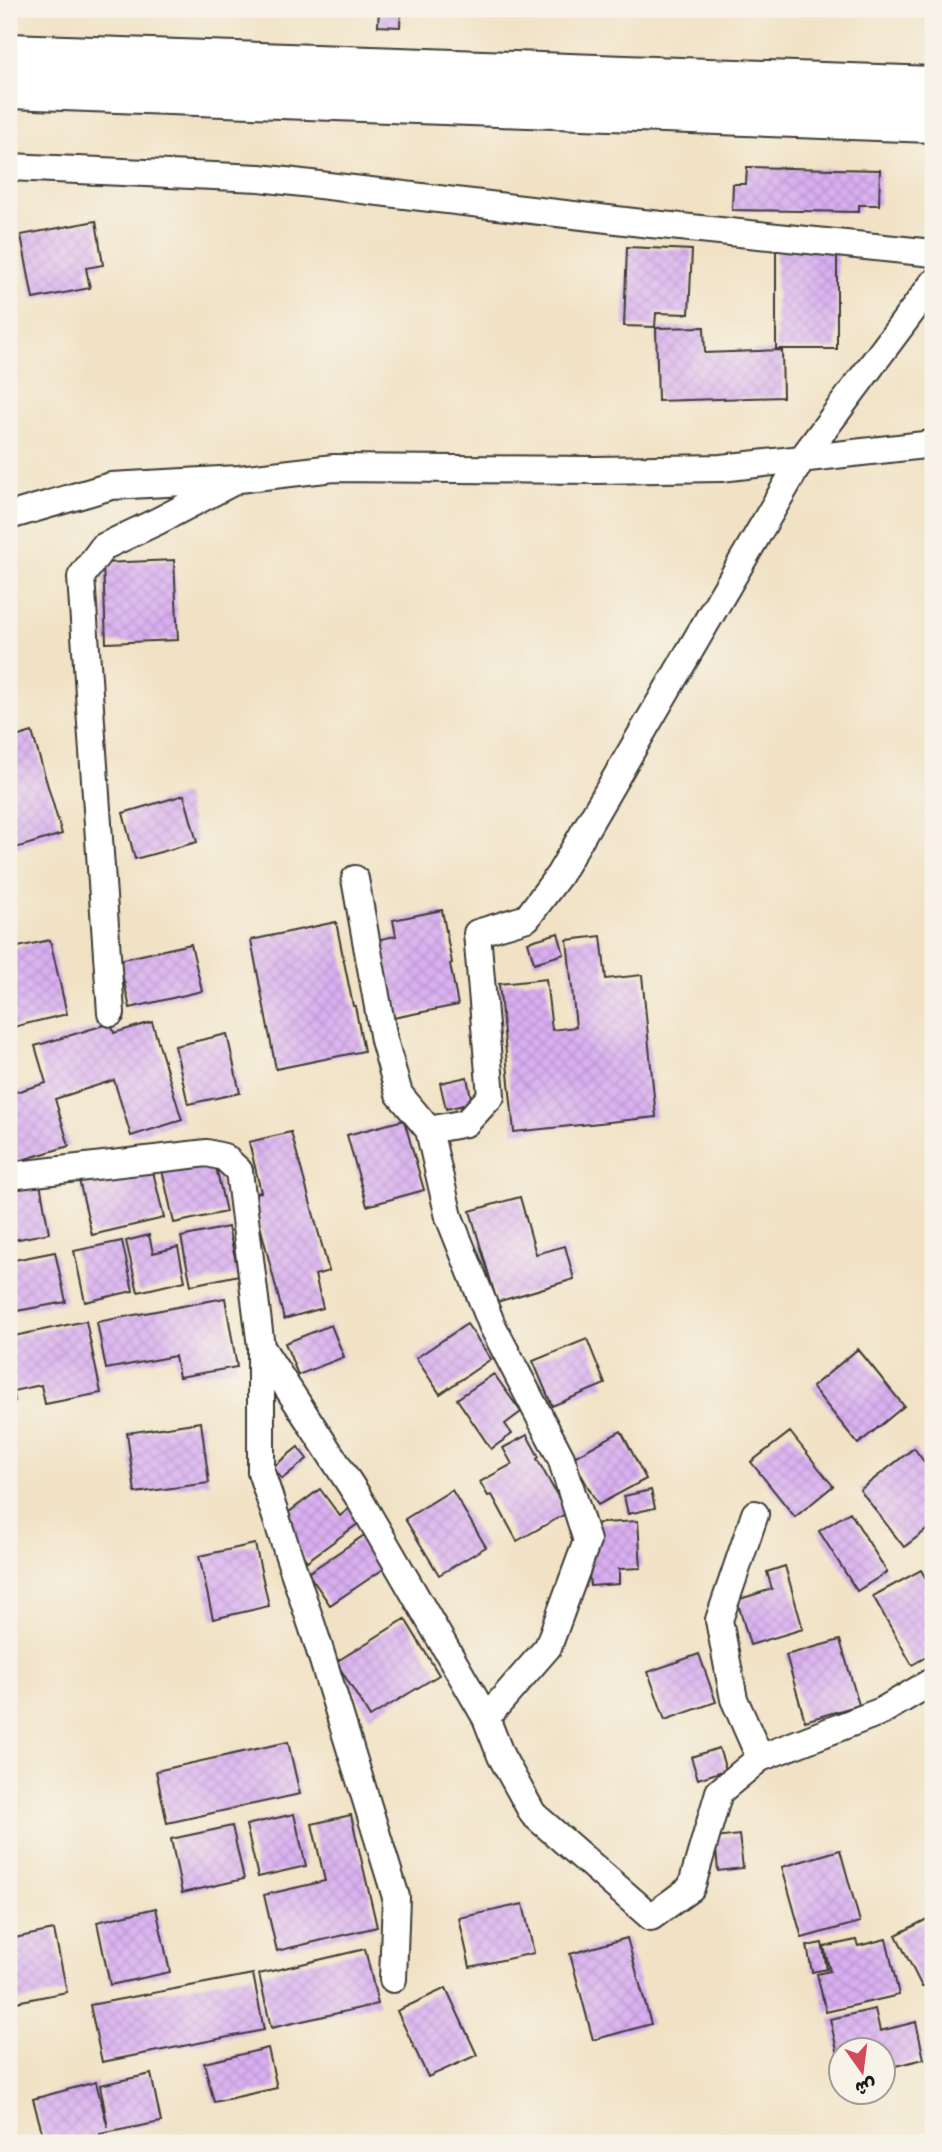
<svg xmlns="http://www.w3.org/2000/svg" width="942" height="2152" viewBox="0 0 942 2152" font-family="'Patrick Hand','Playpen Sans Arabic',sans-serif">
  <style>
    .building { fill: url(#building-cross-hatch) }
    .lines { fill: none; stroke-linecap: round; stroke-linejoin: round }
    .minor-casing { stroke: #3c3a35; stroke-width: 30 }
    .trunk-casing { stroke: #3c3a35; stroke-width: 42 }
    .minor { stroke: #fff; stroke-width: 26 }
    .trunk { stroke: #fff; stroke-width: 38 }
  </style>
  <defs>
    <pattern id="building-cross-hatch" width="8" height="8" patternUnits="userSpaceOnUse" patternTransform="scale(1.75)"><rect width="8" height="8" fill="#d9aff1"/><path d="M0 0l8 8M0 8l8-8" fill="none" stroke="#ba96ce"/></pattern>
  </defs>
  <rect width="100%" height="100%" fill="#f7f3e8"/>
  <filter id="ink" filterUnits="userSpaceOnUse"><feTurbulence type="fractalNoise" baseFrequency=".0143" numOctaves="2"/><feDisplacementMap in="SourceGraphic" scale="14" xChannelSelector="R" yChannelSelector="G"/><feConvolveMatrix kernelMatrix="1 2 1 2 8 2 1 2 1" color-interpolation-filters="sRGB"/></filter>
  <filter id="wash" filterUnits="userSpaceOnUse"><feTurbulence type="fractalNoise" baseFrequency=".00686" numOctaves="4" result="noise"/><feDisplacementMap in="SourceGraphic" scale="28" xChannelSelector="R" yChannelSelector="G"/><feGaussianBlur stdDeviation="1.57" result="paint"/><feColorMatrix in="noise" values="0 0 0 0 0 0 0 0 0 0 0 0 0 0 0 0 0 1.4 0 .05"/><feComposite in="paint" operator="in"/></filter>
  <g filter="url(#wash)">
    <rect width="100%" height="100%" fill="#f1e2c5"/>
    <g id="blocks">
      <path class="building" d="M379,9H401L400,27L378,26Z
        M747,167L880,170L879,205H859V212L732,210L733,184H746Z
        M96,221L103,265L86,268L90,288L33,299L21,235Z
        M627,247L692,250L689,314L656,313L655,327L624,326Z
        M776,249H837V349H776Z
        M704,327L705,353L782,350L783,397L658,401L656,328Z
        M174,560L178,640L106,643L103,563Z
        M32,732L62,834L9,850V739Z
        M184,795L197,842L135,859L123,813Z
        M442,910L452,963L450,964L458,1005L388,1019L371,941L396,936L393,920Z
        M336,922L353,1006H355L364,1051L276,1069L251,940Z
        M558,933L564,954L534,963L528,942Z
        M601,936L606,979L642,975L656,1117L514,1132L499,984L546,979L552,1030L576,1027L567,940Z
        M50,940L67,1014L9,1028V949Z
        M191,944L202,991L130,1008L119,960Z
        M152,1022L182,1120L131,1136L114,1080L55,1099L69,1146L15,1162L9,1141V1094L46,1083L35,1046L111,1023L114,1033Z
        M227,1034L240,1093L188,1104L175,1046Z
        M467,1077L472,1103L446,1109L440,1083Z
        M404,1120L424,1190L367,1206L347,1135Z
        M291,1132L329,1271L315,1275L323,1308L284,1319L252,1194L261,1192L249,1142Z
        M214,1158L226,1212L174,1223L162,1170Z
        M151,1163L164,1218L92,1235L79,1180Z
        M40,1183L49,1233L9,1241V1189Z
        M520,1197L536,1254L565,1246L574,1279L497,1302L470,1211Z
        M228,1227L239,1275L191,1285L181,1237Z
        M149,1235L153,1253L178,1247L185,1281L138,1292L126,1241Z
        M122,1241L133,1291L85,1302L74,1251Z
        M55,1252L66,1302L11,1312L9,1299V1261Z
        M225,1298L237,1367L179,1377L175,1356L106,1369L97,1322Z
        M86,1321L101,1393L45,1404L41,1385L13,1391L15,1401L9,1403V1337Z
        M467,1324L491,1359L440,1394L416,1358Z
        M331,1325L344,1357L298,1375L285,1343Z
        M587,1339L605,1384L552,1406L533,1361Z
        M858,1349L904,1406L858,1444L812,1387Z
        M494,1374L521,1412L505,1424L512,1434L491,1449L457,1399Z
        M201,1422L209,1483L135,1493L127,1433Z
        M621,1431L646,1479L598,1505L572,1458Z
        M790,1432L833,1486L795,1517L751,1462Z
        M527,1435L539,1457L537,1459L567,1513L517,1541L492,1495L488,1496L480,1482L512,1464L503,1448Z
        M298,1447L307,1459L282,1479L273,1467Z
        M914,1448L933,1474V1491L931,1493L933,1496V1525L904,1547L860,1490Z
        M320,1489L340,1516L352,1506L363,1520L307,1561L277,1521Z
        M452,1490L486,1547L439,1575L405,1519Z
        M651,1490L655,1508L628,1514L624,1496Z
        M850,1512L887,1572L857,1591L819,1531Z
        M638,1521L641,1568L619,1569V1584L590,1586L586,1524Z
        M366,1534L388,1566L330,1605L308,1573Z
        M255,1544L269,1606L213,1619L199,1556Z
        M785,1566L803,1629L750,1645L737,1600L772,1589L767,1572Z
        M921,1570L933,1591V1653L912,1665L873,1596Z
        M405,1619L439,1675L370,1717L336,1662Z
        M840,1640L859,1705L805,1721L786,1655Z
        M699,1654L716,1702L665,1720L648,1672Z
        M288,1742L300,1794L167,1823L156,1771Z
        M719,1748L726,1770L698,1779L691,1757Z
        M294,1814L306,1866L258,1877L246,1825Z
        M351,1815L377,1927L277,1951L264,1895L325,1881L312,1824Z
        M232,1826L244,1879L182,1893L171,1839Z
        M739,1835L743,1868L718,1871L715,1838Z
        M840,1850L860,1922L802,1938L782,1867Z
        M523,1904L534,1953L470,1967L459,1918Z
        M156,1908L170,1972L110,1985L97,1922Z
        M933,1916V1982L922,1987L896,1935Z
        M54,1930L67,1992L16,2002L9,1966V1939Z
        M627,1938L651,2024L593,2040L570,1954Z
        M886,1939L899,1995L826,2012L817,1974L830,1971L824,1947L856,1940L858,1946Z
        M822,1943L827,1969L812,1972L807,1946Z
        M365,1949L378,2004L271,2028L259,1974Z
        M253,1974L264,2030L102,2062L90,2005Z
        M446,1988L477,2055L428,2077L397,2011Z
        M875,2009L880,2031L916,2022L924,2059L883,2069V2050H841L839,2059L830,2019Z
        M268,2048L277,2088L214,2102L204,2063Z
        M151,2074L161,2122L100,2134L102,2143H45L33,2099L96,2082L108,2128L100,2085Z"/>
    </g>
  </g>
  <g filter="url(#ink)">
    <use href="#blocks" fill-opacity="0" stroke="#3c3a35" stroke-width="2"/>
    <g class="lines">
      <g class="minor-casing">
        <path id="minor" d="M9,167L260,178L642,223L933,253
          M9,516L111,486L239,479L334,468L595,470L721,468L933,444
          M355,879L384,1040L399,1094L429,1130L449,1217L492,1325L561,1458L587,1541L548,1647L486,1718
          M111,1013L81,577L103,547L158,521L231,483
          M429,1130L466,1123L491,1096L477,933L527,918L559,875L801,460L933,283
          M9,1176L207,1153L224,1157L239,1171L261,1347V1472L317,1641L396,1897L393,1979
          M261,1347L357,1495L486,1718L501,1756L533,1814L651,1917L691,1888L719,1792L760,1758L882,1711L933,1681
          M755,1514L719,1620L734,1699L760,1758"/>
      </g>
      <g class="trunk-casing">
        <path id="trunk" d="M9,53L933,86
          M9,89L933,123"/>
      </g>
      <use href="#minor" class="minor"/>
      <use href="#trunk" class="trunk"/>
    </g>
  </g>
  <rect width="942" height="2152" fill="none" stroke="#f7f3e8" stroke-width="35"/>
  <g transform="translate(862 2071) rotate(166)"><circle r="33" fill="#f7f3e8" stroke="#9f9d96" stroke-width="2"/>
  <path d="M0-5L12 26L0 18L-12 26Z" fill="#d1495b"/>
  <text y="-10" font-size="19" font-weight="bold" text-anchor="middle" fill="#1c1c1c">ش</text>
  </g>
</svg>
